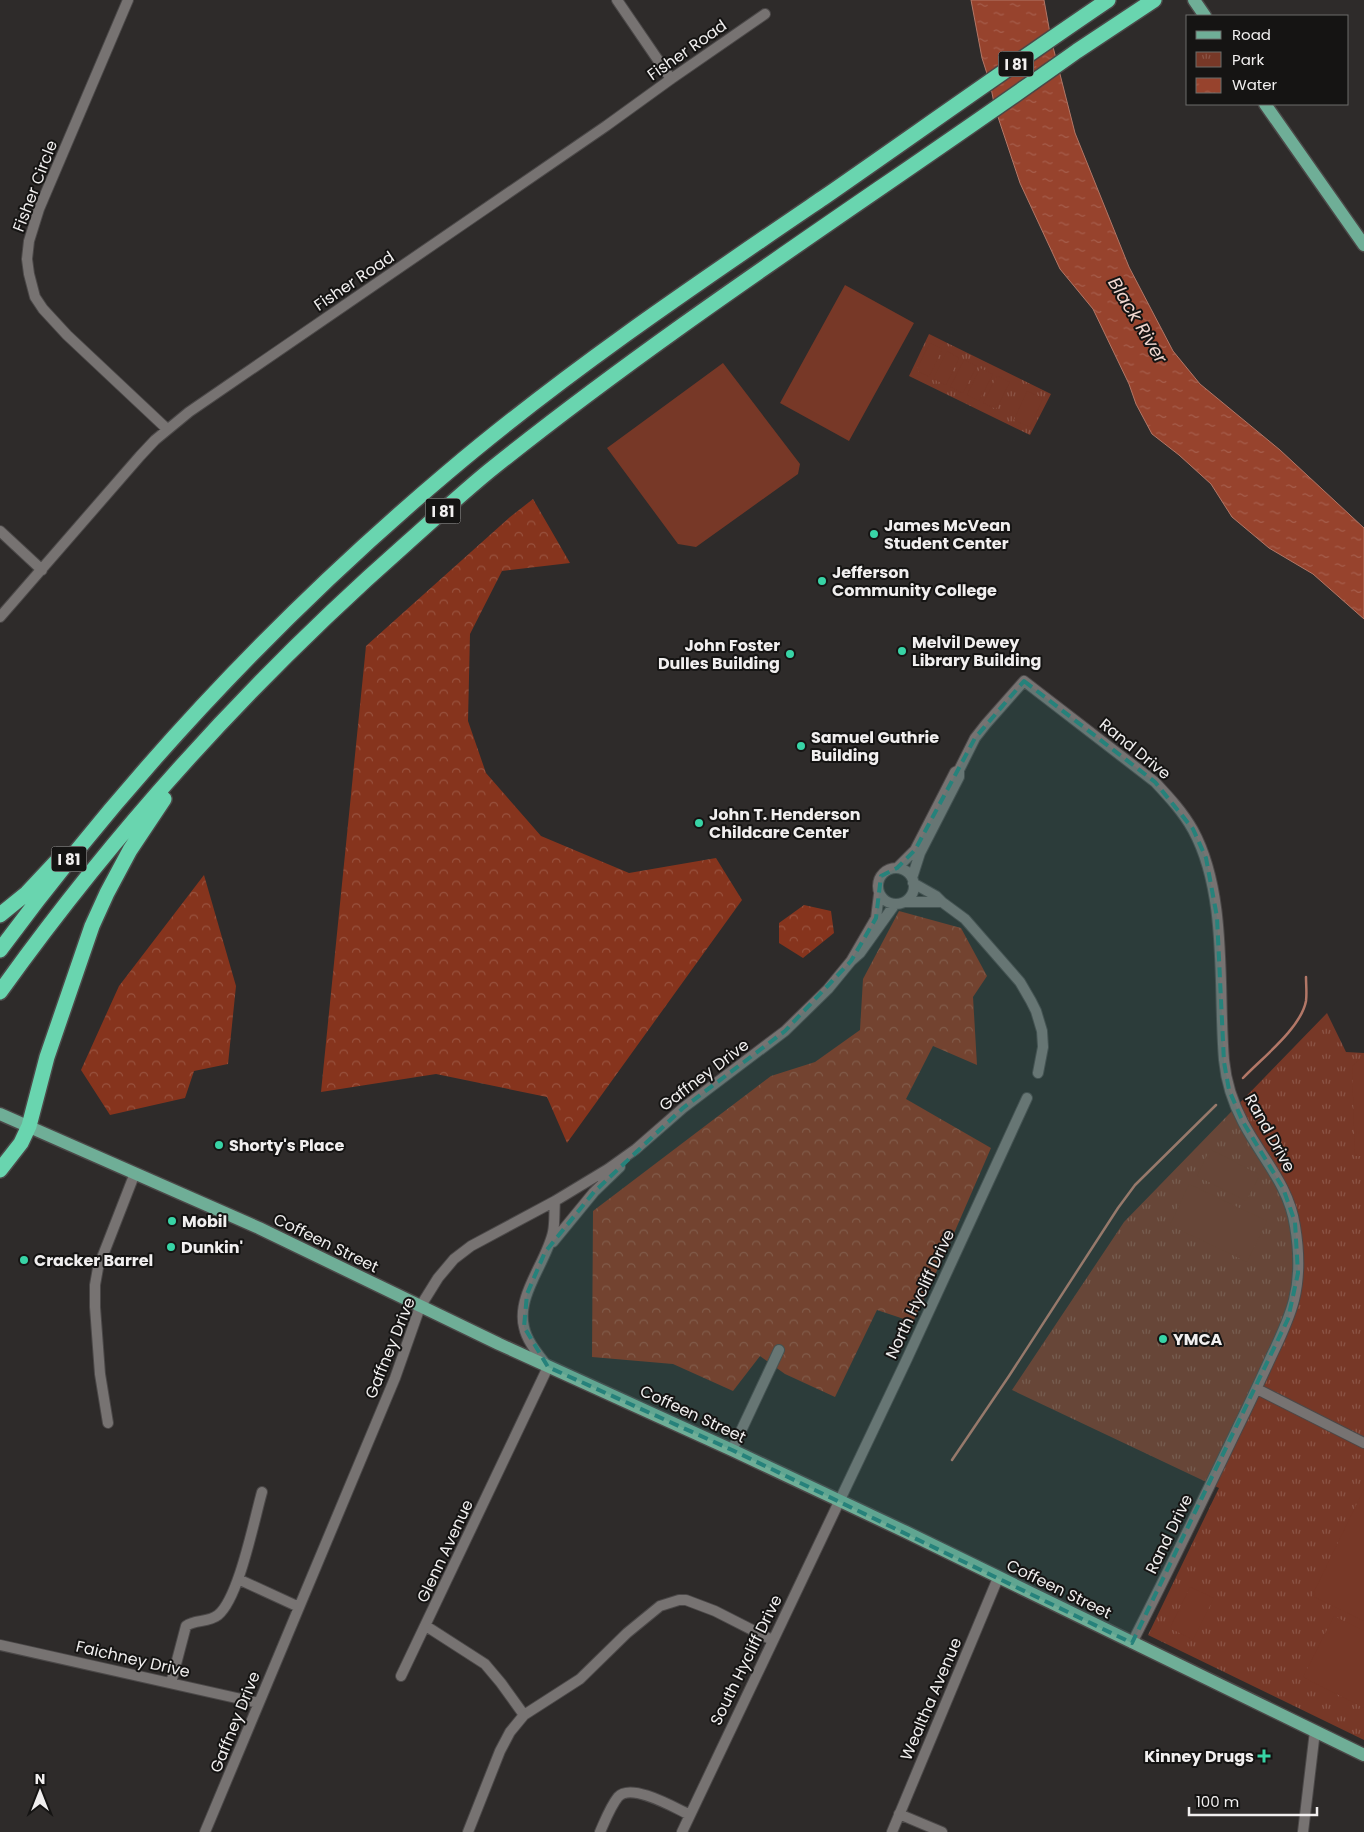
<svg xmlns="http://www.w3.org/2000/svg" width="1364" height="1832" viewBox="0 0 1364 1832" font-family="Poppins,sans-serif">
  <style>
    .forest { fill: url(#forest-crowns) }
    .park { fill: url(#park-tufts) }
    .garden { fill: #773827 }
    .water { fill: url(#water-ripples); stroke: #b27767 }
    .lines { fill: none; stroke-linecap: round; stroke-linejoin: round }
    .stream { stroke: #b27767; stroke-width: 2.5 }
    .minor-casing { stroke: #4b4848; stroke-width: 12 }
    .major-casing { stroke: #4b4848; stroke-width: 15 }
    .highway-casing { stroke: #4b4848; stroke-width: 18 }
    .minor { stroke: #777372; stroke-width: 10 }
    .major { stroke: #6fae97; stroke-width: 12 }
    .highway { stroke: #69d5af; stroke-width: 15 }
    .marked { fill: #26827b; fill-opacity: 0.2; stroke: #26827b; stroke-width: 4; stroke-dasharray: 10 6; stroke-linejoin: round }
    .poi-dot { fill: #38d4a6; stroke: #151413; stroke-width: 2 }
    .labels { text-anchor: middle; dominant-baseline: central; stroke-width: 4; stroke-linejoin: round; paint-order: stroke }
    .shield { fill: #151413; stroke: #afadad; stroke-width: 1 }
    .shield-label { font-size: 15px; font-weight: bold; fill: #f1efef }
    .street-label { font-size: 16px; fill: #f1efef; stroke: #151413 }
    .poi-label { font-size: 16px; font-weight: bold; fill: #f1efef; stroke: #151413; text-anchor: start }
    .water-label { font-size: 18px; font-style: italic; fill: #f0d7d0; stroke: #151413 }
  </style>
  <defs>
    <pattern id="forest-crowns" width="20" height="18" patternUnits="userSpaceOnUse" patternTransform="scale(1.25)"><rect width="20" height="18" fill="#86341d"/><path d="M2 6a3 3 0 1 1 6 0M12 15a3 3 0 1 1 6 0" fill="none" stroke="#98523e"/></pattern>
    <pattern id="park-tufts" width="24" height="20" patternUnits="userSpaceOnUse" patternTransform="scale(1.25)"><rect width="24" height="20" fill="#773827"/><path d="M3 7l-1-3M5 7V3M7 7l1-3M15 17l-1-3M17 17v-4M19 17l1-3" fill="none" stroke="#8b5547"/></pattern>
    <pattern id="water-ripples" width="26" height="14" patternUnits="userSpaceOnUse" patternTransform="scale(1.25)"><rect width="26" height="14" fill="#97432d"/><path d="M2 4q2-2 4 0t4 0M15 11q2-2 4 0t4 0" fill="none" stroke="#a65e4c"/></pattern>
  </defs>
  <rect width="100%" height="100%" fill="#2e2b2a"/>
  <path class="forest" d="M533,499L570,563L502,571L470,634L468,721L486,773L541,836L629,873L716,858L742,900L567,1143L547,1097L436,1074L321,1092L366,646L510,517Z
    M204,875L236,986L228,1064L194,1071L185,1098L110,1115L81,1070L119,986Z
    M804,905L831,911L834,933L803,958L779,943V923Z
    M899,911L961,928L987,976L973,997L977,1065L933,1046L906,1099L991,1148L948,1247L913,1322L877,1310L835,1397L785,1374L760,1356L733,1391L673,1364L592,1357L593,1211L771,1076L815,1062L860,1030L863,979Z"/>
  <path class="park" d="M929,334L1051,394L1030,435L909,376Z
    M1327,1013L1346,1052L1364,1053V1740L1148,1635L1219,1488L1012,1390L1124,1222Z"/>
  <path class="garden" d="M845,285L914,323L849,441L780,403Z
    M930,343L942,349L929,377L916,370Z
    M947,351L959,358L946,385L933,379Z
    M964,360L977,366L963,393L950,387Z
    M723,363L800,464L798,474L696,547L678,544L607,448Z
    M980,368L993,374L979,401L967,395Z
    M997,376L1010,382L996,409L983,403Z
    M1027,391L1043,398L1030,427L1014,420Z
    M1359,1059H1364V1156H1355L1352,1067Z
    M1210,1149L1260,1175L1246,1201L1197,1176Z
    M1189,1184L1267,1221L1247,1262L1170,1225Z
    M1364,1489V1621L1312,1596Z
    M1190,1587L1214,1598L1193,1640L1170,1628Z
    M1334,1616L1364,1631V1708L1303,1677Z"/>
  <path class="water" d="M971,0H1044L1051,39L1075,133L1129,267L1173,351L1200,384L1280,450L1364,528V619L1313,574L1269,548L1232,517L1211,484L1179,455L1152,434L1136,404L1129,384L1093,309L1060,269L1020,183L995,108L990,83L982,58Z"/>
  <g class="lines">
    <path class="stream" d="M1243,1078C1262,1058 1301,1028 1306,1001C1307,993 1306,985 1306,977
      M952,1460L1009,1376L1118,1208L1135,1185L1216,1105"/>
    <g class="minor-casing">
      <path id="minor" d="M128,0L39,209L29,241L27,259L29,274L35,297L43,309L67,335L167,429
        M617,0L671,79
        M0,531L42,570
        M0,617L140,456L155,440L189,412L606,126L671,79L765,14
        M959,770L975,738L986,724L1024,681L1155,782C1169,797 1183,812 1193,830C1228,894 1218,988 1224,1060C1226,1081 1233,1103 1243,1122C1261,1157 1289,1185 1295,1226C1299,1250 1300,1276 1294,1300C1289,1320 1280,1338 1271,1357C1260,1381 1249,1405 1237,1429C1203,1500 1168,1572 1132,1643
        M878 886a18 18 0 1 1 36 0a18 18 0 1 1-36 0Z
        M897,868L915,850L955,772L959,770V777L920,853L912,878
        M879,894L876,918L851,961L860,953L895,904
        M905,902H942L936,896L913,883
        M942,902L965,919L1020,982L1031,1001L1036,1011L1042,1031L1043,1047L1038,1073
        M553,1242L594,1192L620,1167
        M1257,1389L1364,1443
        M108,1423L100,1374L95,1307V1285L98,1268L135,1173
        M732,1450L779,1350
        M238,1579L299,1607
        M426,1626L485,1664L501,1683L524,1715
        M0,1645L259,1703
        M401,1676L548,1367C539,1355 527,1342 524,1327C516,1296 547,1261 553,1232C555,1222 554,1211 555,1201
        M171,1683L186,1626C195,1619 208,1623 218,1615C239,1598 254,1520 262,1492
        M899,1814L942,1832
        M205,1832L395,1378L420,1307L438,1278L454,1259L471,1246L555,1201L608,1169L636,1149L683,1108L785,1031L828,989L851,961
        M468,1832L500,1751L510,1732L524,1715L580,1679L627,1633L660,1606L679,1600H686L715,1611L772,1640
        M600,1832C605,1821 610,1807 618,1797C631,1782 675,1808 690,1815
        M682,1832L906,1361L1027,1098
        M892,1832L998,1578
        M1303,1832L1315,1731"/>
    </g>
    <g class="major-casing">
      <path id="major" d="M1194,0L1205,16
        M1265,104L1364,245
        M0,1114L259,1228L499,1344L732,1450L906,1532L1364,1755"/>
    </g>
    <g class="highway-casing">
      <path id="highway" d="M0,915L27,893L57,861
        M0,950C130,774 280,614 448,472C566,372 695,285 823,198C918,132 1012,65 1108,0
        M0,992C118,827 255,677 407,543C434,519 461,494 489,471C677,320 881,191 1077,51L1154,0
        M0,1170L21,1143L29,1126L47,1057L92,926L107,893L130,850L164,799"/>
    </g>
    <use href="#minor" class="minor"/>
    <use href="#major" class="major"/>
    <use href="#highway" class="highway"/>
  </g>
  <path class="marked" d="M1024,681L1155,782L1193,829L1206,858L1217,917L1224,1062L1229,1090L1243,1122L1283,1188L1295,1222L1298,1273L1288,1319L1132,1643L732,1450L548,1367L524,1327L527,1294L545,1252L594,1192L683,1108L785,1031L851,961L876,918L881,876L897,868L915,850L975,738Z"/>
  <g class="poi-dot">
    <circle cx="874" cy="534" r="5"/>
    <circle cx="822" cy="581" r="5"/>
    <circle cx="902" cy="651" r="5"/>
    <circle cx="790" cy="654" r="5"/>
    <circle cx="801" cy="746" r="5"/>
    <circle cx="699" cy="823" r="5"/>
    <circle cx="219" cy="1145" r="5"/>
    <circle cx="172" cy="1221" r="5"/>
    <circle cx="171" cy="1247" r="5"/>
    <circle cx="24" cy="1260" r="5"/>
    <circle cx="1163" cy="1339" r="5"/>
    <path d="M1261.5 1748.5h5v5h5v5h-5v5h-5v-5h-5v-5h5z"/>
  </g>
  <g class="labels">
    <g class="shield">
      <rect x="998.5" y="51.5" width="35" height="25" rx="4"/>
      <rect x="425.5" y="498.5" width="35" height="25" rx="4"/>
      <rect x="51.5" y="846.5" width="35" height="25" rx="4"/>
    </g>
    <g class="shield-label">
      <text x="1016" y="64">I 81</text>
      <text x="443" y="511">I 81</text>
      <text x="69" y="859">I 81</text>
    </g>
    <g class="street-label">
      <text transform="translate(687 50) rotate(-35)">Fisher Road</text>
      <text transform="translate(35 186) rotate(-69)">Fisher Circle</text>
      <text transform="translate(354 281) rotate(-34)">Fisher Road</text>
      <text transform="translate(1135 749) rotate(39)">Rand Drive</text>
      <text transform="translate(704 1075) rotate(-37)">Gaffney Drive</text>
      <text transform="translate(1270 1133) rotate(61)">Rand Drive</text>
      <text transform="translate(326 1243) rotate(26)">Coffeen Street</text>
      <text transform="translate(920 1294) rotate(-65)">North Hycliff Drive</text>
      <text transform="translate(390 1348) rotate(-68)">Gaffney Drive</text>
      <text transform="translate(693 1414) rotate(25)">Coffeen Street</text>
      <text transform="translate(1169 1534) rotate(-64)">Rand Drive</text>
      <text transform="translate(445 1551) rotate(-65)">Glenn Avenue</text>
      <text transform="translate(1059 1589) rotate(26)">Coffeen Street</text>
      <text transform="translate(133 1659) rotate(13)">Faichney Drive</text>
      <text transform="translate(746 1660) rotate(-64)">South Hycliff Drive</text>
      <text transform="translate(931 1699) rotate(-67)">Wealtha Avenue</text>
      <text transform="translate(235 1722) rotate(-68)">Gaffney Drive</text>
    </g>
    <g class="poi-label">
      <text x="884" y="525">James McVean<tspan x="884" dy="18">Student Center</tspan></text>
      <text x="832" y="572">Jefferson<tspan x="832" dy="18">Community College</tspan></text>
      <text x="912" y="642">Melvil Dewey<tspan x="912" dy="18">Library Building</tspan></text>
      <text x="780" y="645" text-anchor="end">John Foster<tspan x="780" dy="18">Dulles Building</tspan></text>
      <text x="811" y="737">Samuel Guthrie<tspan x="811" dy="18">Building</tspan></text>
      <text x="709" y="814">John T. Henderson<tspan x="709" dy="18">Childcare Center</tspan></text>
      <text x="229" y="1145">Shorty's Place</text>
      <text x="182" y="1221">Mobil</text>
      <text x="181" y="1247">Dunkin'</text>
      <text x="34" y="1260">Cracker Barrel</text>
      <text x="1173" y="1339">YMCA</text>
      <text x="1254" y="1756" text-anchor="end">Kinney Drugs</text>
    </g>
    <g class="water-label">
      <text transform="translate(1138 320) rotate(59)">Black River</text>
    </g>
  </g>
  <rect x="1186" y="15" width="162" height="90" fill="#151413" stroke="#6d6c6b"/>
  <rect x="1196" y="31" width="25" height="8" fill="#6fae97" stroke="#6d6c6b"/>
  <text x="1232" y="40" font-size="15" fill="#f1efef">Road</text>
  <rect x="1196" y="52" width="25" height="15" fill="url(#park-tufts)" stroke="#6d6c6b"/>
  <text x="1232" y="65" font-size="15" fill="#f1efef">Park</text>
  <rect x="1196" y="78" width="25" height="15" fill="url(#water-ripples)" stroke="#6d6c6b"/>
  <text x="1232" y="90" font-size="15" fill="#f1efef">Water</text>
  <g transform="translate(40 1792)" stroke="#151413" stroke-width="4" paint-order="stroke">
  <path d="M0-4L9 19L0 12L-9 19Z" fill="#f1efef"/>
  <text y="-8" font-size="14" font-weight="bold" text-anchor="middle" fill="#f1efef">N</text>
  </g>
  <path d="M1189 1807v8h128v-8" fill="none" stroke="#f1efef" stroke-width="2.5"/>
  <text x="1196" y="1807" font-size="15" fill="#f1efef" stroke="#151413" stroke-width="4" paint-order="stroke">100 m</text>
</svg>
